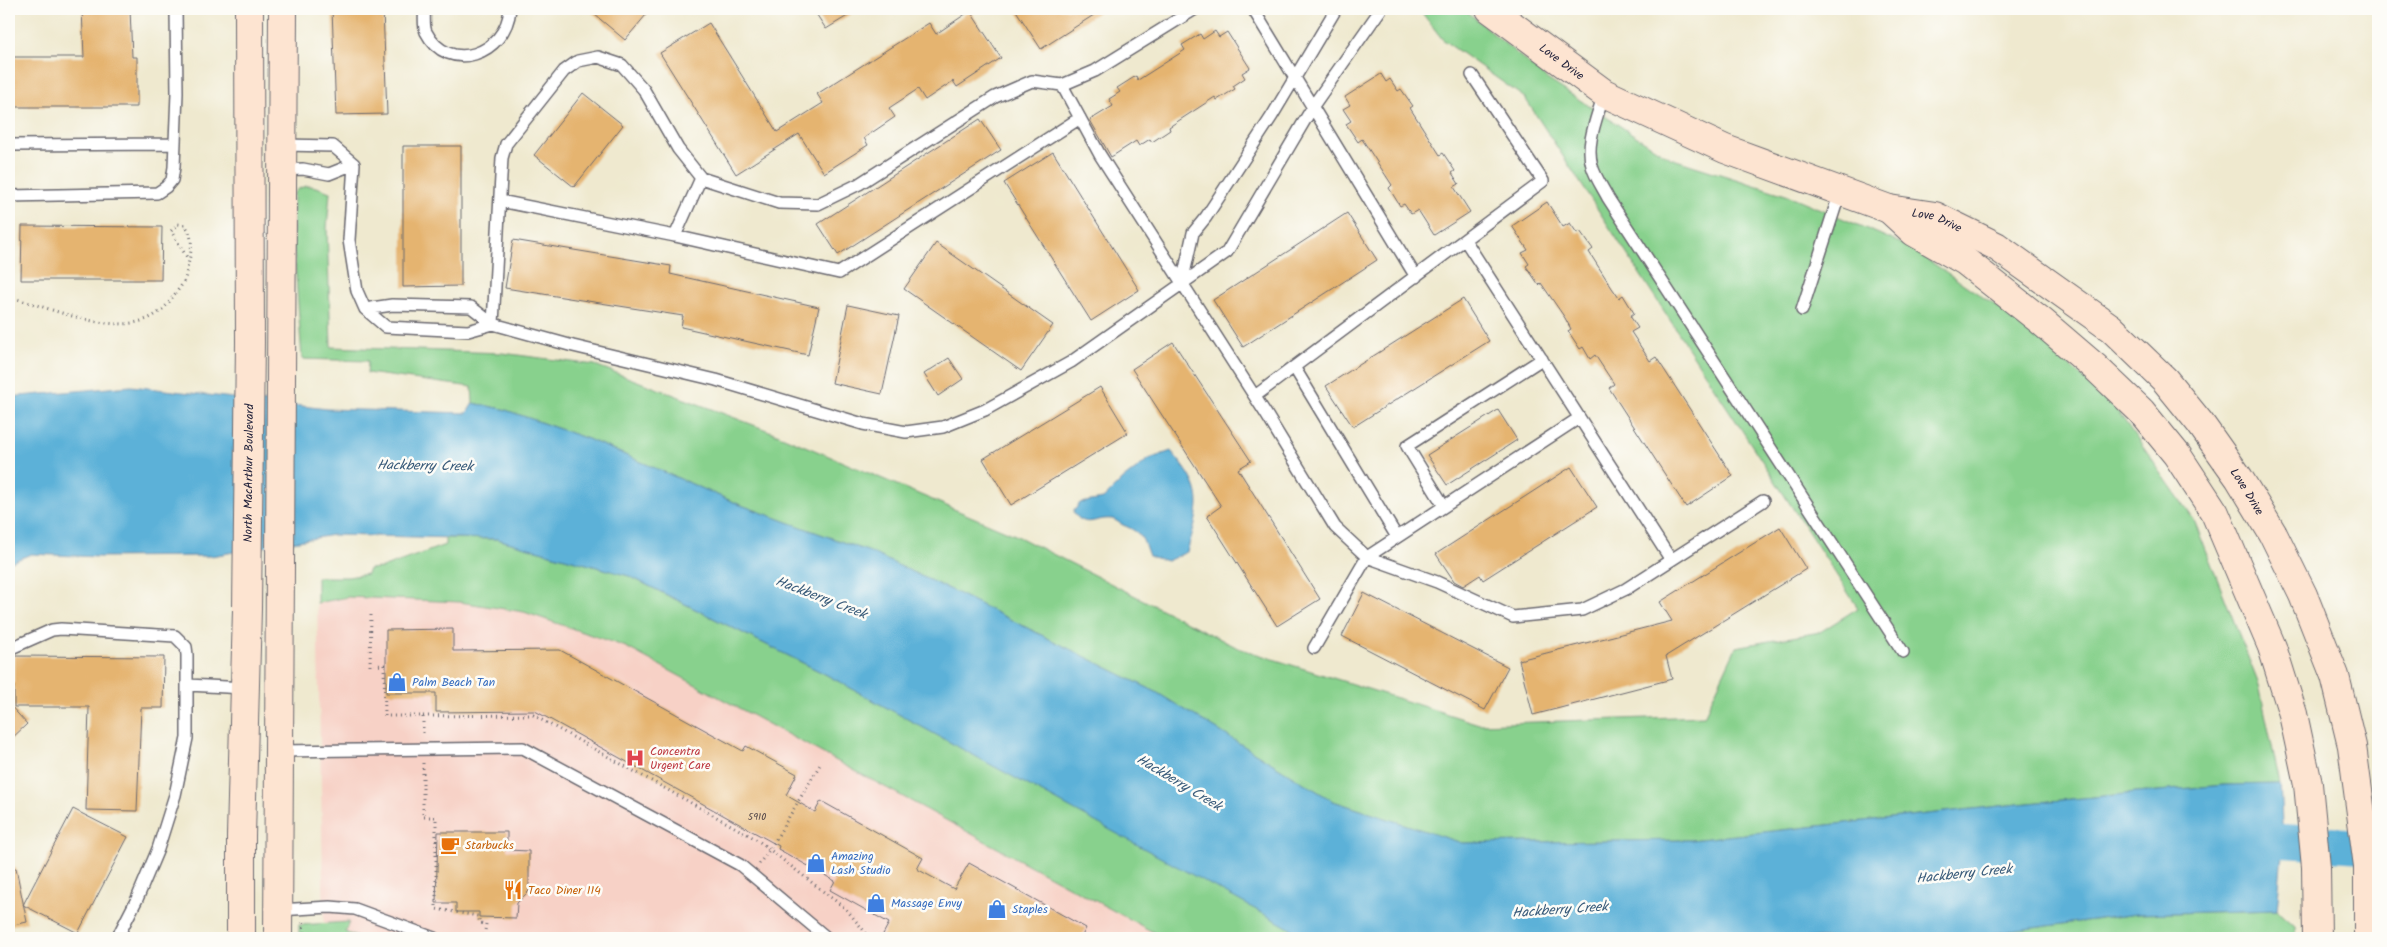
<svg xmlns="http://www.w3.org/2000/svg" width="2387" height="947" viewBox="0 0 2387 947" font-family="Kalam,sans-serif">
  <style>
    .built { fill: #f7d1c6 }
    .green { fill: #88d18d; stroke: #557a64 }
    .water { fill: #5cb1d8; stroke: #3f6a8a }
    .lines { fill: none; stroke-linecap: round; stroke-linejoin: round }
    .river { stroke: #5cb1d8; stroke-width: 34 }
    .building { fill: #e5b470 }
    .lane-casing { stroke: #6a686f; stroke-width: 14 }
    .secondary-casing { stroke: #6a686f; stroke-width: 30 }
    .path { stroke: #6a686f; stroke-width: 3; stroke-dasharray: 1 4; stroke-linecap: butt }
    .lane { stroke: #fff; stroke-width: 11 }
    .secondary { stroke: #fde4d1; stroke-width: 28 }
    .labels { text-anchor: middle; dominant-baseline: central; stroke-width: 5; stroke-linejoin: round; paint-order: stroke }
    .number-label { font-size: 10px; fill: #534648 }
    .street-label { font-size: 12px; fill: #22223b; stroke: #fdfcf7 }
    .shop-label { font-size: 12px; fill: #366cbe; stroke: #fdfcf7; text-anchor: start }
    .health-label { font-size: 12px; fill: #be3a42; stroke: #fdfcf7; text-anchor: start }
    .food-label { font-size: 12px; fill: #c56008; stroke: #fdfcf7; text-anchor: start }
    .water-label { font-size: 14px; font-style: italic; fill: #395b7a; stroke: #fdfcf7 }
  </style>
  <rect width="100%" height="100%" fill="#fdfcf7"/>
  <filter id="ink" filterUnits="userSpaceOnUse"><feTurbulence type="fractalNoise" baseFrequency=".02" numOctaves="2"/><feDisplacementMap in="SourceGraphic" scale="10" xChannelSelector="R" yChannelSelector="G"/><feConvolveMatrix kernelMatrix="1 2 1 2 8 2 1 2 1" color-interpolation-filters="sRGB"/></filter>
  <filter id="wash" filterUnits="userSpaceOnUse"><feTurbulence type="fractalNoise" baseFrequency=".0096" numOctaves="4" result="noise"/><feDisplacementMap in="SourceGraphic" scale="20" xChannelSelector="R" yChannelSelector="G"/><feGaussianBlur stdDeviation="1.12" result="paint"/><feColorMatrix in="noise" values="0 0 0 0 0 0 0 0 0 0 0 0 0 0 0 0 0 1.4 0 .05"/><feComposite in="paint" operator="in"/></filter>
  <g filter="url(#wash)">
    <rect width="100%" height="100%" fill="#efe9cf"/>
    <path class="built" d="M348,597L460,602L524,612L626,647L1164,938H359L345,932L349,922L324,924L317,603Z"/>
    <path class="green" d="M1419,9H1464L1547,79L1670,158L1795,198L1909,247L2030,329L2117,410L2194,520L2259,685L2280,784L2224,785L2018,804L1691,840L1462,843L1333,801L1156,692L959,594L870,552L738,504L588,439L503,409L473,403L472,387L367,373L368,361L302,359L293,235L294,193C306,181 316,187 330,192L327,228L331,347L502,353L595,365L772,432L1015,535L1238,648L1479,724L1704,716L1736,647L1820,632L1858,608L1525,98L1443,40Z
      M445,538L497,539L629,576L825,674L1304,935L1313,938H1164L626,647L524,612L460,602L348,597L317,603V577H348L367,574L369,569L382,568L445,545Z
      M2277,910L2295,926V938H1958L2137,914Z
      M349,922L345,932L359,938H299V925Z"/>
    <path class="water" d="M131,386L327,409L467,413L473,403L503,409L588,439L738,504L870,552L959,594L1156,692L1333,801L1462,843L1691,840L2018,804L2224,785L2280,784L2283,841L2277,910L2137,914L1958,938H1313L1304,936L825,674L629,576L497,539L333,535L211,556L99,557L31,554L9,563V397Z
      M1171,451C1207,492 1201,503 1187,552L1167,561L1149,556C1142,537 1142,533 1123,525C1119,523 1116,520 1112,519C1095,517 1086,530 1073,512L1080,503L1103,499L1122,480L1149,459Z"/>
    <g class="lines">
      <path class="river" d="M2236,846L2283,841L2378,847"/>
    </g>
    <g id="blocks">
      <path class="building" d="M82,9H130L132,57H137V107H10L11,57H84Z
        M332,9H383L387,114L336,115Z
        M588,9H651L625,40Z
        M813,9H859L826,29Z
        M1015,9H1103L1041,49Z
        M970,11L1001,58L957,87L953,81L925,100L918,89L889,108L895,117L864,138L868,145L824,173L799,134L736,174L660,53L709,23L777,132L823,103L817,94L929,23L936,34Z
        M1215,31L1219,37L1227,32L1250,68L1242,73L1245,78L1233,86L1235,89L1217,100L1215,97L1169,127L1170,130L1152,142L1150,139L1139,146L1136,141L1111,157L1090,120L1113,106L1109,99L1120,92L1117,88L1136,76L1138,80L1185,50L1182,45L1200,34L1203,39Z
        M1381,74L1386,82L1390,79L1398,91L1401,89L1413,106L1410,108L1440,155L1443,153L1455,171L1452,173L1459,184L1454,187L1470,212L1434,235L1418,210L1411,214L1404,204L1400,206L1389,188L1392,185L1362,139L1358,142L1346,124L1351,121L1343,109L1350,105L1345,97Z
        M583,93L623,125L574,187L534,155Z
        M980,119L1001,150L838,255L818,224Z
        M403,146H461V286L403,287Z
        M1053,152L1139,290L1091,321L1004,183Z
        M1547,202L1563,227L1570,223L1577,233L1580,231L1593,249L1589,252L1612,288L1619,298L1623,295L1634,313L1630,316L1638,328L1631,332L1650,361L1656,357L1733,476L1686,507L1609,388L1614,384L1595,355L1590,359L1583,347L1580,349L1568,331L1571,329L1565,318L1541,283L1539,285L1526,266L1529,264L1522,253L1528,250L1512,226Z
        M1347,213L1377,260L1243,347L1213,300Z
        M22,226L162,227L161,280H21Z
        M513,240L671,266L670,274L819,307L808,355L681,327L683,316L505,288Z
        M936,243L1053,325L1021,371L904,289Z
        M1463,299L1489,341L1353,427L1326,386Z
        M848,305L899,316L882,394L832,383Z
        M1173,342L1251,461L1238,469L1320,599L1277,626L1207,516L1221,506L1132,369Z
        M949,358L963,379L938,396L924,374Z
        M1100,387L1128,433L1011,505L983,459Z
        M1498,410L1517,440L1447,485L1427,455Z
        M1571,467L1597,507L1483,580L1480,575L1463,586L1454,581L1436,554Z
        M1780,527L1806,569L1666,656L1672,679L1533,715L1519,660L1672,621L1660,602Z
        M1364,593L1508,667L1485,710L1342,636Z
        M453,629V651L560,650L743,751L746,746L797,774L786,795L815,812L821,801L923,858L917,869L954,889L969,863L1086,928L1081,938H881L889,923L830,890L835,881L778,849L779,846L535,711L436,712V693H386V630Z
        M14,656L164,657L163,708H141L137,811L86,810L89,707H14Z
        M9,704L27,724L9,741Z
        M73,809L128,837L78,933L23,905Z
        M438,832H507V850L529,851V891L517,903L516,918L479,917V912H456V903H436Z
        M16,868L27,922L9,926V869Z"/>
    </g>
  </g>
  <g filter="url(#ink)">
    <use href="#blocks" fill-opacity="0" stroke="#6a686f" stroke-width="1"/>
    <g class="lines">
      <g class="lane-casing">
        <path id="lane" d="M424,9C425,16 423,25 426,32C448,75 506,55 510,9
          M1253,9L1416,277
          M1062,85L1100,155L1266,414L1335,527L1367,557L1437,582L1513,617L1582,610L1626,589L1763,501
          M1604,93C1598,116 1585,143 1592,166C1595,177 1603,188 1608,198L1903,652
          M9,145L175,144
          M283,145L333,146L354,164L349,240L357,291L365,309L386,327L468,331L493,324
          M283,170L303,169L329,174L354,164
          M9,196L157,193L166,187L172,180L174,167L177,93L176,9
          M500,201L675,236L839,273L1080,118
          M675,236L701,178
          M1465,240L1671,560
          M1182,283L1193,233L1206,217L1272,116L1336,9
          M365,309L392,305L471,307L493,324L573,346L716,380L863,424L906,432L943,427L985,410L1071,362L1227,252L1315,103L1381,9
          M1802,310L1840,192
          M493,324L502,158L506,144L564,71L578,61L598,57L622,65L644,90L678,149L701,178L779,203L818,204L859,184L995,97L1032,81L1062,85L1095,71L1195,9
          M1294,367L1397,537
          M1255,396L1543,181L1472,75
          M1444,506L1407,446L1542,359
          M1314,648L1367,557L1579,418
          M9,649L52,630L61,629L175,636L186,647L187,655V738L175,795L158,849L137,899L117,938
          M188,685L245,688
          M279,751L523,748L740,865L827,938
          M278,910L330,907L355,909L434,938"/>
      </g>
      <g class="secondary-casing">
        <g id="secondary">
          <path id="s1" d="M1490,9L1604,93L1725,149L1889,209L1935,216L1996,246L2111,328L2165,380L2200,423L2239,478L2273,534L2303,595L2335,676L2352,746L2368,866V938"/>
          <path d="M1889,209L1914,232L1965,261L2041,321L2096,368L2141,411L2177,455L2215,513L2272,647L2293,714L2308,784L2316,867L2317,938"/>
          <path id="s2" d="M241,938V836L247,609L250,342L249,9"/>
          <path d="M278,938L283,9"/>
        </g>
      </g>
      <path class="path" d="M9,297C57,308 137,351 172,298C177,291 184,284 186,275C189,256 197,242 185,225L178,224L171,231L188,259
        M371,615L370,666L384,665L385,716H423V736
        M423,716L533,715L756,839L846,909L870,938
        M423,763V817H436V909L478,916L480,923L486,924L484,938
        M759,864L770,849L821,763
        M303,922L304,932L310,938
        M329,938H335"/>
      <use href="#lane" class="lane"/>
      <use href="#secondary" class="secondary"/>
    </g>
  </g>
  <defs>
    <g id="shop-bare" transform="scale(1.5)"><path d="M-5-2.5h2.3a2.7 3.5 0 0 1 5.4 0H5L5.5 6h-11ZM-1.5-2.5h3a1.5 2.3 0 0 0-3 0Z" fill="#3f7fe0" stroke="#fdfcf7" stroke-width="2.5" paint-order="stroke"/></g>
    <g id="hospital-bare" transform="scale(1.5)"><path d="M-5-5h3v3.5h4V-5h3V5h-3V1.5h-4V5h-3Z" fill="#e0444e" stroke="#fdfcf7" stroke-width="2.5" paint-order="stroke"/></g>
    <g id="cafe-bare" transform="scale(1.5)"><path d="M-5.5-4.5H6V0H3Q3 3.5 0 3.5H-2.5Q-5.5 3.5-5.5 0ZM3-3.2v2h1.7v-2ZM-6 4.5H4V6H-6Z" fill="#e8710a" stroke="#fdfcf7" stroke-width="2.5" paint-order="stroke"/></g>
    <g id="restaurant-bare" transform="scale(1.5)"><path d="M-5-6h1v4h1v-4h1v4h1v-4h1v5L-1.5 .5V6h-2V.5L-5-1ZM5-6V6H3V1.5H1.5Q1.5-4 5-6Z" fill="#e8710a" stroke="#fdfcf7" stroke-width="2.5" paint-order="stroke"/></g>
  </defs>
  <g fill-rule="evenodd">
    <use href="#shop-bare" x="397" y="682"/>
    <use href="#hospital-bare" x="635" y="758"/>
    <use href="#cafe-bare" x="450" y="845"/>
    <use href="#shop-bare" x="816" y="863"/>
    <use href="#restaurant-bare" x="513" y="890"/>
    <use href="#shop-bare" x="876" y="903"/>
    <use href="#shop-bare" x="997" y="909"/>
  </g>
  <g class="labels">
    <g class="number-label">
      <text x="757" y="817">5910</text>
    </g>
    <g class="street-label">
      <text stroke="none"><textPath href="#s1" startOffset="89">Love Drive</textPath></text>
      <text stroke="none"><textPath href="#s1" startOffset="499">Love Drive</textPath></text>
      <text stroke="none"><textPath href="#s2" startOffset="465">North MacArthur Boulevard</textPath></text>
      <text stroke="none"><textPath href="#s1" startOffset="919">Love Drive</textPath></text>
    </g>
    <g class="shop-label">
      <text x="412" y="682">Palm Beach Tan</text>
      <text x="831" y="856">Amazing<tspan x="831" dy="14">Lash Studio</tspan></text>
      <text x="891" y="903">Massage Envy</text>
      <text x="1012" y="909">Staples</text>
    </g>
    <g class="health-label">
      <text x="650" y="751">Concentra<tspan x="650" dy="14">Urgent Care</tspan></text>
    </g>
    <g class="food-label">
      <text x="465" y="845">Starbucks</text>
      <text x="528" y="890">Taco Diner 114</text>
    </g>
    <g class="water-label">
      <text transform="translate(425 466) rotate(1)">Hackberry Creek</text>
      <text transform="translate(821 598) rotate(21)">Hackberry Creek</text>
      <text transform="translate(1179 783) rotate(31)">Hackberry Creek</text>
      <text transform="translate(1964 874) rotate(-6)">Hackberry Creek</text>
      <text transform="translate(1560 910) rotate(-4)">Hackberry Creek</text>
    </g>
  </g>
  <rect width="2387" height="947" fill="none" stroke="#fdfcf7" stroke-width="30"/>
</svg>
